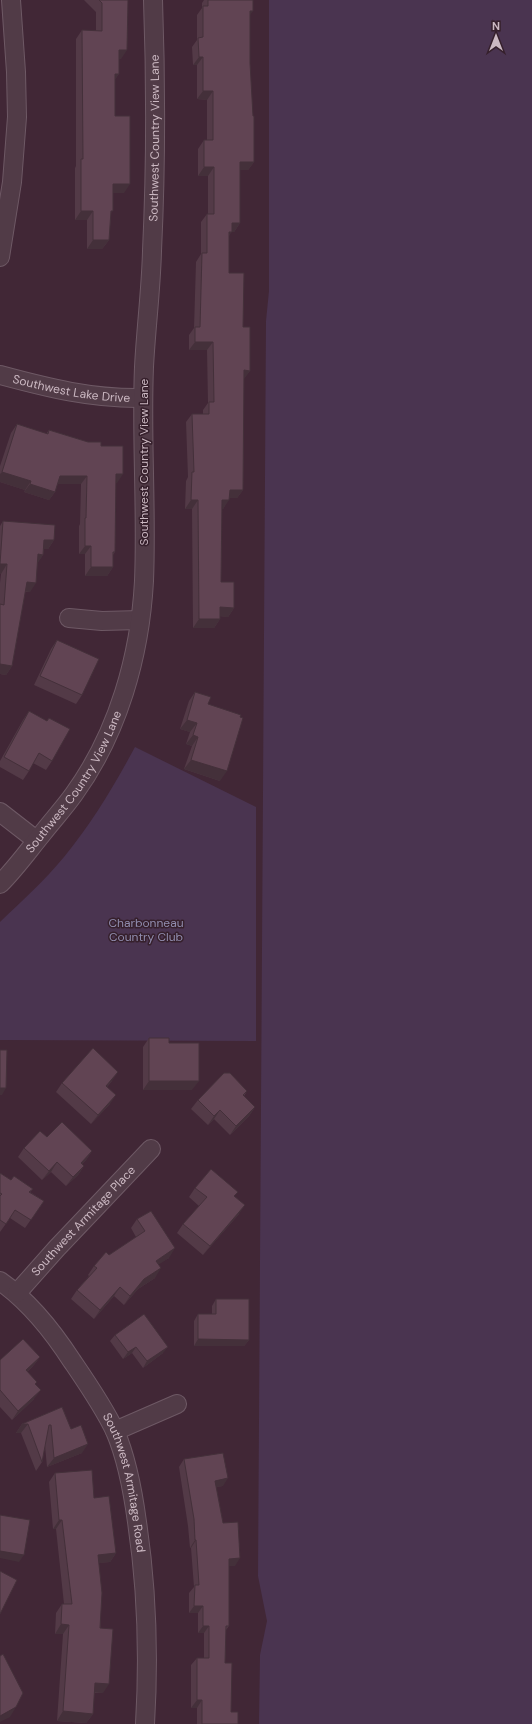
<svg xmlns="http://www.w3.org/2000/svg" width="532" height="1724" viewBox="0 0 532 1724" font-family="'DM Sans',sans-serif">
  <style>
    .green { fill: #4a3450 }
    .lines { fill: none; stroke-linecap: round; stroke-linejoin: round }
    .minor-casing { stroke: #6e5965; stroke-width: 20 }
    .minor { stroke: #513b47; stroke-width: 18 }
    .wall { fill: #533a47 }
    .shaded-wall { fill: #44303a }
    .building { fill: #614453; stroke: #44303a }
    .labels { text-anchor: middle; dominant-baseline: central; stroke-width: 3; stroke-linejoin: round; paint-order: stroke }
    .street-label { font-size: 12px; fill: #cbb8c2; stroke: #36202c }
    .park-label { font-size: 12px; fill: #918daf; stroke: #36202c }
  </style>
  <rect width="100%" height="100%" fill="#412736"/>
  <path class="green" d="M269,0H532V1724H259L260,1655L267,1621L258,1576L266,321L269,291Z
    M135,747L256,807V1041L0,1040V922C22,901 45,880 64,857C92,823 114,786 135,747Z"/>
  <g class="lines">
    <g class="minor-casing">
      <g id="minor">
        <path d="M0,257L12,182L17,117L16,72L11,0"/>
        <path id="s1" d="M0,375C48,388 93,399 143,398"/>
        <path d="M69,618L102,621L140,620"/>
        <path d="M0,812L36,840"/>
        <path id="s2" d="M0,884C16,868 28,851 42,834C52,821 64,808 74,794C118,733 140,656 144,581C147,509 141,438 144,367C146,328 151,290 152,251C156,167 156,84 153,0"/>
        <path id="s3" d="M0,1281C30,1302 52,1330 72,1361C87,1383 103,1406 115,1431C127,1459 133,1492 137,1522C147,1589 149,1657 145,1724"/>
        <path id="s4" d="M17,1293L57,1248L151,1149"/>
        <path d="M115,1431L177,1404"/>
      </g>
    </g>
    <use href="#minor" class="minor"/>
  </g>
  <path class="wall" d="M84,0H128L121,59H119V74L115,79V116L124,193H113L111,215L109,240L102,249H87V220H75V168L76,166V39L82,30L96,31V12Z
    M204,0H253L250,15V63L254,162L248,170H240V223L234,232H231L229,236V273L243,327L250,371L244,378L243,490L237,498H229L223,509H222L221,582L234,608L228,617L220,616V619L214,628H193L192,509H185L186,481L188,477L186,422L192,414H203V410L208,403L207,350H189V335L194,328L196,262L201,254V222L207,214H208V176H198V149L204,140H207V100L197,99V65H193L192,47L197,40V15L202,8V3Z
    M17,424L46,434L49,430L101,446L117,483H115V552L113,555V567L107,576H85V554H79V526L80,524L81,484H57L55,492L49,500L24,492L25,490L0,482V466L11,433Z
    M3,521L54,540L48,549H44L43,555L37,563L30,592H25L12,666L6,675L0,674V583L1,574H0V526Z
    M57,640L82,695L76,704L34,685L51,649Z
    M195,692L208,704L220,781L184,769L192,746L186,744L190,732L180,729L189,701Z
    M29,711L47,721L49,718L52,761L46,770L33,763L29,771L23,780L0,767V761L23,720Z
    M149,1038L169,1043L192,1090H143V1047Z
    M112,1081L107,1087L110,1104L91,1124L56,1092L62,1083Z
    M247,1091L244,1096L255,1107L249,1116L230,1135L214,1119L208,1125L191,1109L198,1100Z
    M47,1137L92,1151L86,1160L82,1164L84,1166L78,1175L66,1186L51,1172L42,1180L18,1157L24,1148Z
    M0,1173L11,1180L33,1189L30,1192L44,1201L25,1228L10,1218L0,1232Z
    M195,1188L238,1192L234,1196L239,1214L203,1255L177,1233L183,1224L199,1206L189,1197Z
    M137,1219L169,1258L158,1264L155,1278L138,1289L124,1305L114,1296L94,1319L71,1299L77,1290L89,1276L88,1275L94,1266L109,1255L136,1237L131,1228Z
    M216,1299L249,1340L244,1346H194V1321L198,1314H212V1306Z
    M115,1335L163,1353L143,1368L132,1353L123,1359L110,1341Z
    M40,1357L33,1366L27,1372L34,1399L12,1420L0,1407V1360Z
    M62,1407L71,1429L82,1453L47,1467L45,1446L42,1462L36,1471L21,1433H16L22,1424Z
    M184,1459L223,1486L216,1487L223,1523L235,1566H229V1626L226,1630L225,1663L231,1712L238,1724H197V1708H191V1665L197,1658H204V1633H198V1613H189V1593L194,1587L191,1548H190L188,1526L179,1467Z
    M55,1473L94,1498L116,1553L110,1562L98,1563L103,1693H94L93,1714L86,1723L57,1721L63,1634H55L56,1613L62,1604H64L56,1529H53L49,1482Z"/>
  <path class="shaded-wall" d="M250,11H253L247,19Z
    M119,50H127L121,59H113Z
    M199,57H203L197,65H193Z
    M115,74H119L112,83Z
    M203,91H213L207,100L197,99Z
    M240,162H254L248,170H234Z
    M204,167H214L208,176H198Z
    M113,184H130L124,193H107Z
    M81,211H93L87,220H75Z
    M232,223H240L234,232H231L226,240Z
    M93,240H109L102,249H87Z
    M195,342H213L207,350H189Z
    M244,370L250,371L244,379Z
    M2,472L31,481L25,490L0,482V474Z
    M116,474H123L117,483H110Z
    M60,476H87L81,484H54Z
    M30,484L55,492L49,500L24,492Z
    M230,490H243L237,498H223Z
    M191,500H198L192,509H185Z
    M222,500H229L223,509H216Z
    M44,540H54L48,549H38Z
    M85,546H91L85,554H79Z
    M38,554L43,555L37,564Z
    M0,564H7L1,574H0Z
    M91,567H113L107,576H85Z
    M27,582L36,583L30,592L20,591Z
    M220,607L234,608L228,617L214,616Z
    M199,619H220L214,628H193Z
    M0,664L12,666L6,675L0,674Z
    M187,720L197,723L190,732L180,729Z
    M193,735L198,737L192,746L186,744Z
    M191,760L227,771L220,781L184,769Z
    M118,1072L112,1081L99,1095L106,1086Z
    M149,1081H199L192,1090H143Z
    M0,1088H6L2,1095H0Z
    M116,1095L110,1104L91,1124L98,1115Z
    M255,1107L249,1116L230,1135L236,1126Z
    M220,1110L214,1119L208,1125L214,1116Z
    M92,1151L86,1160L75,1172L81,1163Z
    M57,1162L51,1172L42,1180L49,1171Z
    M84,1166L78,1175L66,1186L73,1177Z
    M245,1205L239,1214L203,1255L210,1246Z
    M175,1248L169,1258L150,1270L156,1261Z
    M161,1268L155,1278L138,1289L124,1305L130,1296L144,1279Z
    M120,1287L114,1296L94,1319L100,1310Z
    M198,1339L249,1340L244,1346H194Z
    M136,1347L132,1353L123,1359L128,1352Z
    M168,1347L163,1353L143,1368L147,1361Z
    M40,1357L33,1366L19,1379L26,1370Z
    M41,1390L34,1399L12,1420L18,1411Z
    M22,1424H28L21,1433H16Z
    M88,1444L82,1453L47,1467L54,1458Z
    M228,1478L223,1486L210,1488L215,1481Z
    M59,1520H62L56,1529H53Z
    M195,1540H196L191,1548H190Z
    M0,1551L24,1555L19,1562L0,1558Z
    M116,1553L110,1562L91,1564L98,1555Z
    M240,1558L235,1566H223L229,1559Z
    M194,1606H203L198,1613H189Z
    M61,1624L69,1625L63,1634H55Z
    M203,1626H209L204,1633H198Z
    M95,1683L109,1684L103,1693L88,1692Z
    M197,1700H202L197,1708H191Z
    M16,1707L10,1717L0,1722V1716Z
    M63,1711L93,1714L86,1723L57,1721Z"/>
  <path class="building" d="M99,0H128L127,50H119V74H115V116H130V184H113V211H111L109,240H93V211H81V159H83L82,30L102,31V3Z
    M208,0H253V11H250V63L253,116H254V162H240V223H232V232H229V273H244L243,327H250V371L244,370L243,490H230L229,500H222L221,582H234V608L220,607V619H199L198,500H191L192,472H194L192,414H209V402H214L213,342H195V327H200L202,253H207V214H214V167H204V140H213V91H203V57H199L198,38L203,37V6H208Z
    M17,424L48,434L49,430L88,442H101V446H123V474H116L115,552H113V567H91V546H85V518H86L87,476H60L55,492L30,484L31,481L2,472Z
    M3,521L55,525L54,540H44L43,555L38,554L36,583L27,582L12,666L0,664V604L4,605L7,564H0Z
    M57,640L99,659L82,695L40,676Z
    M195,692L211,697L208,704L241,715L240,717L243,718L227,771L191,760L198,737L193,735L197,723L187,720Z
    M29,711L47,721L49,718L70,729L52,761L39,753L29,771L4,757Z
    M149,1038H169V1043H199V1081H149Z
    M93,1048L118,1072L106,1086L116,1095L98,1115L62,1083Z
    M0,1050H7L6,1088H0Z
    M224,1073H230L247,1091L243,1095L255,1107L236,1126L220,1110L214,1116L198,1100Z
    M62,1122L92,1151L81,1163L84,1166L73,1177L57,1162L49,1171L24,1148L40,1131L47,1137Z
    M211,1169L238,1192L234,1196L245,1205L210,1246L183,1224L207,1197L195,1188Z
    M0,1173L11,1180L14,1176L33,1189L29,1192L44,1201L31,1220L15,1210L6,1224L0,1220V1196L2,1194L0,1193Z
    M151,1211L175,1248L156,1261L161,1268L144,1279L130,1296L120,1287L100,1310L77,1290L97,1268L94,1266L106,1252L109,1255L145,1231L137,1219Z
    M216,1299H249V1340L198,1339V1314H216Z
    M144,1314L168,1347L147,1361L136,1347L128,1352L115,1335Z
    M23,1339L40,1357L26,1370L37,1382L35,1384L41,1390L18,1411L0,1390V1360Z
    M62,1407L71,1429L81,1425L88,1444L54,1458L51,1425H49L42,1462L28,1424H22Z
    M223,1453L228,1478L215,1481L223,1523L238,1522L240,1558L229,1559V1626H226L225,1663H232L231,1712H238V1724H202V1700H197V1658H209V1626H203V1606H194L195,1585H199L196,1540H195L194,1519L184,1459Z
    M92,1470L94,1498L109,1496L116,1553L98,1555L102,1593L100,1628L113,1629L109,1684L95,1683L93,1714L63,1711L69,1625L61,1624L62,1604H72L62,1520H59L55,1473Z
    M0,1515L30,1520L24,1555L0,1551Z
    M0,1571L17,1580L0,1614Z
    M3,1654L23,1693L16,1707L0,1716V1656Z"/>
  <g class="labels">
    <g class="street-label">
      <text stroke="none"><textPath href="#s2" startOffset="787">Southwest Country View Lane</textPath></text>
      <text stroke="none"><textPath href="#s1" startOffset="73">Southwest Lake Drive</textPath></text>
      <text transform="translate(144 462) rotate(-90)">Southwest Country View Lane</text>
      <text stroke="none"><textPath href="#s2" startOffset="127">Southwest Country View Lane</textPath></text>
      <text stroke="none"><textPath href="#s4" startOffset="98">Southwest Armitage Place</textPath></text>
      <text stroke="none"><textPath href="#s3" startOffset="243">Southwest Armitage Road</textPath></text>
    </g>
    <g class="park-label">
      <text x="146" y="923">Charbonneau<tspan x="146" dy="14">Country Club</tspan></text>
    </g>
  </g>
  <g transform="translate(496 36)" stroke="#36202c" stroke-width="3" paint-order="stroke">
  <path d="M0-3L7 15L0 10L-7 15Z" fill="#cbb8c2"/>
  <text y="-6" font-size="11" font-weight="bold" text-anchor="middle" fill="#cbb8c2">N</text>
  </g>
</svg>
